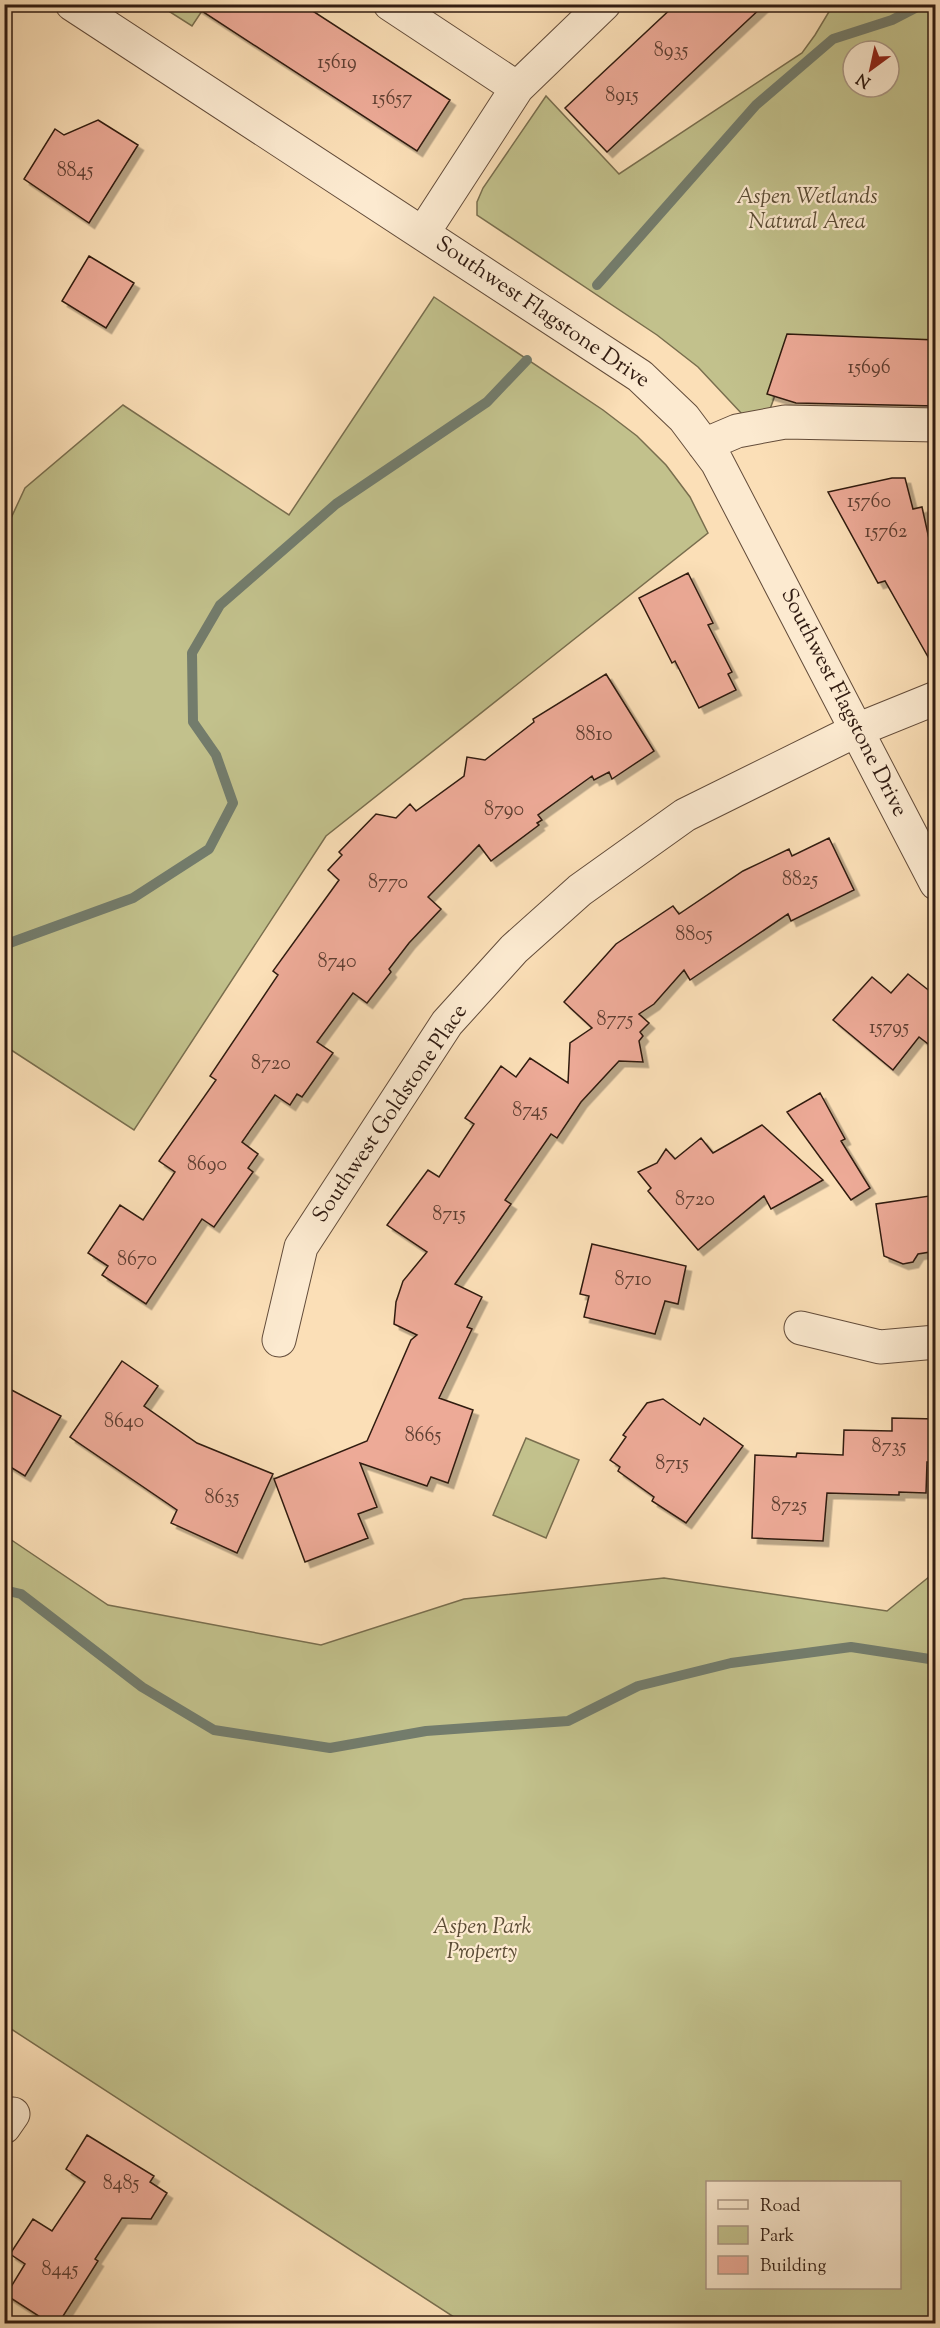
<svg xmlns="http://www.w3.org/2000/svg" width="940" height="2328" viewBox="0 0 940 2328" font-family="'Sorts Mill Goudy',serif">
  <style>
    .green { fill: #c2c18c; stroke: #796e4e; stroke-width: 1.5; fill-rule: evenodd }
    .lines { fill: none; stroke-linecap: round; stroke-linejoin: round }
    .stream { stroke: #737c6c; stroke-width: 10 }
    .building { fill: #edaa97; stroke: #301b11; stroke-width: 1.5; filter: url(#shadow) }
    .minor-casing { stroke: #634c3a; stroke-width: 35 }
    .minor { stroke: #fcead0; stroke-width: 33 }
    .labels { text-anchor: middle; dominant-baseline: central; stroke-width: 4.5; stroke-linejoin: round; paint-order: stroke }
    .number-label { font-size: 20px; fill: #5f3f32 }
    .park-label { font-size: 22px; font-style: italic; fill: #5c4d36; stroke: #fcead0 }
    .street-label { font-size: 22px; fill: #301b11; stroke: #fcead0 }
  </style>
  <defs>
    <filter id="shadow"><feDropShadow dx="5.5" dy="5.5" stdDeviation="0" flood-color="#0004"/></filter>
  </defs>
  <rect width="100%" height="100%" fill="#fbdfb7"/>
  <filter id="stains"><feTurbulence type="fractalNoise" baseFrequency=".00333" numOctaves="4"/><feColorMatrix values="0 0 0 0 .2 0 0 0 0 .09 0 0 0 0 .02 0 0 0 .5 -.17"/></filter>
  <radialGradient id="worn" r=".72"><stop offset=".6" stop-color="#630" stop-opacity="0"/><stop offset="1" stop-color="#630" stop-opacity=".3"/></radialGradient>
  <path class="green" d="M159,5H206L192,26Z
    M833,5H935V344L795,339L769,412L743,415L698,367L657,335L477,215V202L483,188L546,96L619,174L802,53L815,35ZM853,51H889V87H853Z
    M434,297L603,410L637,436L666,465L690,497L708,533L326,836L134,1130L5,1046V531L25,488L123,405L289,515Z
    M526,1438L579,1460L546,1538L493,1515Z
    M4,1535L108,1605L321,1645L464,1599L664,1578L887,1611L935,1572V2314H932L926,2324L463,2323L5,2025ZM900,2182V2288H708V2182Z"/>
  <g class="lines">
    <path class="stream" d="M597,285L756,105L833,39L892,20L923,4
      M4,945L133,898L209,849L233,803L216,755L193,722L192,653L220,605L336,504L487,402L527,360
      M4,1590L21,1594L142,1687L214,1730L330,1748L426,1731L568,1721L638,1686L731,1663L851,1647L936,1660"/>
  </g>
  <path class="building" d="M191,4H302L450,100L417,151Z
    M676,4H765L607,152L565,108Z
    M98,120L138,145L89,223L24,179L55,129L64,135Z
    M89,256L134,283L106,328L62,301Z
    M787,334L936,340V406L796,403L767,394Z
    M892,478H905L913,509L922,507L929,539L936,538V671L885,581L878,583L828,492Z
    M688,573L713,623L708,625L732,672L728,674L736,690L699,708L675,661L672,663L639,598Z
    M606,674L654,751L612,779L609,772L594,780L592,776L538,815L542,820L537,823L539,825L491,861L479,845L428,897L441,909L409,943L389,969L391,972L367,1003L353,993L317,1042L333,1053L302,1097L297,1094L290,1105L275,1095L242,1142L258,1154L248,1168L253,1172L214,1227L202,1219L146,1304L102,1275L108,1266L88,1253L120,1205L143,1220L175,1172L159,1161L216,1080L210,1076L278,975L273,971L339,880L328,870L342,855L339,852L376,814L396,818L410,804L416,811L464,776L467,757L485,760L534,722L533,719Z
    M829,838L854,890L791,921L788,914L690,980L684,970L654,1004L639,1014L649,1023L640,1032L643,1036L639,1041L643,1062L619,1061L581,1102L557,1138L551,1134L505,1200L511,1204L455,1284L482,1297L467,1327L472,1329L439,1398L473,1410L448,1483L431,1477L427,1486L360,1463L377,1507L358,1514L368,1538L305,1562L274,1479L367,1441L411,1340L417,1335L394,1324L396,1302L403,1281L427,1252L387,1225L428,1170L439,1177L474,1124L465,1118L501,1066L516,1077L530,1058L568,1083L570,1043L592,1028L564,1002L616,944L673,906L679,914L743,871L789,849L792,856Z
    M908,974L936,996V1050L919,1037L893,1070L833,1020L872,977L891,993Z
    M820,1093L845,1139L841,1141L870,1188L851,1200L787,1112Z
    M762,1125L823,1180L771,1209L764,1196L698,1250L648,1191L651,1188L638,1172L657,1163L666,1149L675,1159L701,1138L713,1153Z
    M936,1195V1251L918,1254L913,1262L903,1264L884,1256L876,1204Z
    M592,1244L686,1266L678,1304L665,1301L655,1334L584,1317L589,1296L580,1294Z
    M122,1361L158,1386L144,1406L197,1443L273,1474L237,1553L171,1523L177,1510L70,1437Z
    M4,1386L61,1416L25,1476L4,1463Z
    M663,1399L700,1425L704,1418L743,1446L686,1523L652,1501L654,1497L618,1471L620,1467L610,1460L626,1437L623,1435L647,1403Z
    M892,1418L936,1419V1462H927L926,1493L899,1492V1495L827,1493L823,1541L752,1538L755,1455L796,1457L797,1453L843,1455L844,1430L892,1431Z
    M87,2135L154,2176L150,2182L167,2193L151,2219L122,2218L95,2259L98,2261L58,2324H51L6,2295L25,2264L10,2254L33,2219L52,2231L85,2182L66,2169Z"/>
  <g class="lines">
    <g class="minor-casing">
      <path id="minor" d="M72,4L640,376L684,418L717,462L936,883
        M390,4L517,88
        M423,233L517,88L604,4
        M704,445L737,431L785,422L936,425
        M801,1328L880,1347L936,1342
        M279,1340L301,1247L447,1023L514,949L580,890L685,815L857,730L936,698
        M4,2127L13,2114"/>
    </g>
    <use href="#minor" class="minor"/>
  </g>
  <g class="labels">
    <g class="number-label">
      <text x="671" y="51">8935</text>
      <text x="337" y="63">15619</text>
      <text x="622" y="96">8915</text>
      <text x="392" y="99">15657</text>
      <text x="75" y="171">8845</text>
      <text x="869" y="368">15696</text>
      <text x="869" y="502">15760</text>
      <text x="886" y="532">15762</text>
      <text x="594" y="735">8810</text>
      <text x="504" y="810">8790</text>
      <text x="800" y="880">8825</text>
      <text x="388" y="883">8770</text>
      <text x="694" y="935">8805</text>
      <text x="337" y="962">8740</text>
      <text x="615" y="1020">8775</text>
      <text x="889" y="1028">15795</text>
      <text x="271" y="1064">8720</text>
      <text x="530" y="1111">8745</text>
      <text x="207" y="1165">8690</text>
      <text x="695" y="1200">8720</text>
      <text x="449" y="1215">8715</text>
      <text x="137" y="1260">8670</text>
      <text x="633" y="1280">8710</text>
      <text x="124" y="1422">8640</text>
      <text x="423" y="1436">8665</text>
      <text x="889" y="1447">8735</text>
      <text x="672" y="1464">8715</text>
      <text x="222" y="1498">8635</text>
      <text x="789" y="1506">8725</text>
      <text x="121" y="2184">8485</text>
      <text x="60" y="2270">8445</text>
    </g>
    <g class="park-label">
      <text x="807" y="198">Aspen Wetlands<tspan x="807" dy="25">Natural Area</tspan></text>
      <text x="482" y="1928">Aspen Park<tspan x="482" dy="25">Property</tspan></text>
    </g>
    <g class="street-label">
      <text transform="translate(542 313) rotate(34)">Southwest Flagstone Drive</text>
      <text transform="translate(843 703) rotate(63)">Southwest Flagstone Drive</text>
      <text transform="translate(391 1114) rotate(-56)">Southwest Goldstone Place</text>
    </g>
  </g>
  <rect width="940" height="2328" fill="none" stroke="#fbdfb7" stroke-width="24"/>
  <rect x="6" y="6" width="928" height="2316" fill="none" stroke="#301b11" stroke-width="3"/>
  <rect x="12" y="12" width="916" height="2304" fill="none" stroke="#301b11" stroke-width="1.5"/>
  <rect x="706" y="2181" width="195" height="108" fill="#fcead0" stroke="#aa9784" stroke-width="1.5"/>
  <rect x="718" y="2200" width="30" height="9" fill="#fcead0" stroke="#aa9784" stroke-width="1.5"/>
  <text x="760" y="2211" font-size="18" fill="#301b11">Road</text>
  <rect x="718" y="2226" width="30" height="18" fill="#c2c18c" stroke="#aa9784" stroke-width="1.5"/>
  <text x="760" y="2241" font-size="18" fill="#301b11">Park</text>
  <rect x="718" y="2256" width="30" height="18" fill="#edaa97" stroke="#aa9784" stroke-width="1.5"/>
  <text x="760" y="2271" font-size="18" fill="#301b11">Building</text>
  <g transform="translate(871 69) rotate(213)"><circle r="28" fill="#fcead0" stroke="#aa9784" stroke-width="1.5"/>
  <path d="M0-4.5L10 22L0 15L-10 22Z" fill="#8f2418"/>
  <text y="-9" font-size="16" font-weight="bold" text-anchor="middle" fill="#301b11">N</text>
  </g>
  <rect width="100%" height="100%" filter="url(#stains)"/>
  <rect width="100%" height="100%" fill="url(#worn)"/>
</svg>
